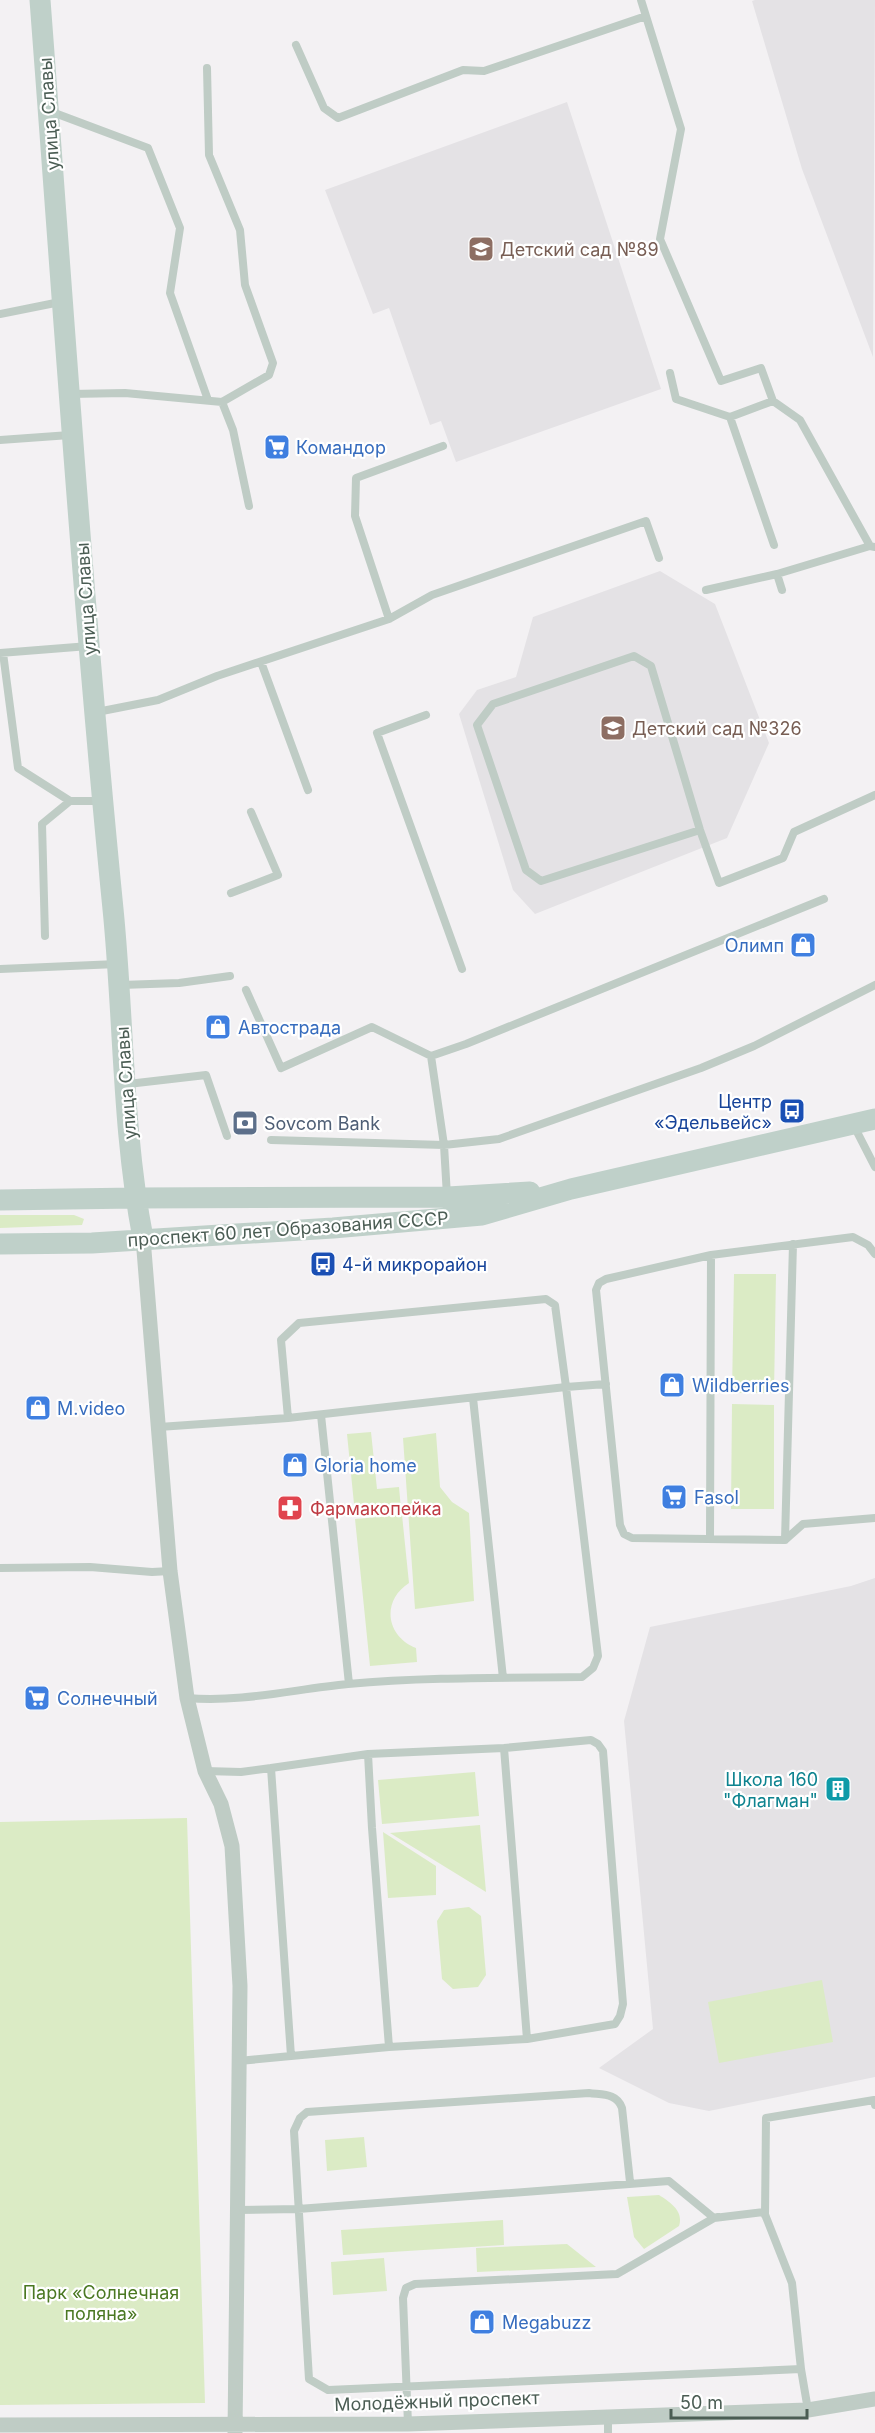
<svg xmlns="http://www.w3.org/2000/svg" width="875" height="2433" viewBox="0 0 875 2433" font-family="Inter,sans-serif">
  <style>
    .education { fill: #e4e2e5 }
    .green { fill: #dbebc5 }
    .lines { fill: none; stroke-linecap: round; stroke-linejoin: round }
    .service { stroke: #bfccc5; stroke-width: 8 }
    .minor { stroke: #bfccc5; stroke-width: 15 }
    .secondary { stroke: #bfd0c9; stroke-width: 21 }
    .labels { text-anchor: middle; dominant-baseline: central; stroke-width: 4.5; stroke-linejoin: round; paint-order: stroke }
    .street-label { font-size: 18px; fill: #4b5d54; stroke: #fff }
    .education-label { font-size: 18px; fill: #785e54; stroke: #fff; text-anchor: start }
    .shop-label { font-size: 18px; fill: #366cbe; stroke: #fff; text-anchor: start }
    .transit-label { font-size: 18px; fill: #164399; stroke: #fff; text-anchor: end }
    .service-label { font-size: 18px; fill: #4e5e75; stroke: #fff; text-anchor: start }
    .health-label { font-size: 18px; fill: #be3a42; stroke: #fff; text-anchor: start }
    .culture-label { font-size: 18px; fill: #0d838f; stroke: #fff; text-anchor: end }
    .park-label { font-size: 18px; fill: #4a7822; stroke: #fff }
  </style>
  <rect width="100%" height="100%" fill="#f3f1f3"/>
  <path class="education" d="M755,0H875L873,357L802,169L752,1Z
    M567,102L661,389L456,462L441,421L430,425L389,308L373,314L325,190Z
    M660,571L715,604L769,743L727,838L535,914L513,890L459,714L477,690L516,677L533,617Z
    M875,1578V2077L709,2111L669,2103L599,2068L653,2029L624,1721L650,1627L851,1586Z"/>
  <path class="green" d="M74,1215L84,1219L82,1225L0,1228V1215Z
    M734,1274H776L774,1393H732Z
    M732,1404L774,1405V1509H731Z
    M371,1432L377,1489L399,1487L401,1509L355,1514L347,1434Z
    M436,1433L440,1487L452,1502L469,1513L474,1601L415,1609L403,1438Z
    M402,1515L409,1583C381,1601 386,1636 416,1648L417,1662L370,1666L355,1519Z
    M475,1772L479,1816L382,1824L378,1780Z
    M187,1818L205,2403L0,2405V1822Z
    M480,1825L486,1892L390,1833Z
    M383,1832L436,1866V1895L388,1898Z
    M469,1907L481,1916L486,1975L478,1987L453,1989L442,1979L437,1921L444,1910Z
    M822,1980L833,2042L719,2063L708,2002Z
    M364,2137L367,2167L327,2171L325,2140Z
    M659,2195C670,2202 684,2211 679,2226L644,2249L634,2237L627,2197Z
    M503,2220L504,2245L343,2255L341,2230Z
    M567,2244L596,2267L477,2272L476,2248Z
    M384,2258L387,2291L333,2295L331,2262Z"/>
  <g class="lines">
    <path class="service" d="M641,0L681,129L660,239L721,381L761,368L773,401L800,420L870,546L875,547
      M296,45L324,108L338,118L463,70L484,71L646,16
      M52,112L148,148L180,228L170,293L208,400
      M0,314L60,302
      M670,373L676,399L730,417L773,401
      M70,394L125,393L222,402L269,375L273,363L245,285L240,230L209,155L207,68
      M222,402L233,430L249,506
      M730,417L774,545
      M0,440L70,435
      M777,574L782,590
      M706,590L777,574L870,546
      M389,619L355,516L356,478L443,446
      M0,653L89,646
      M3,653L18,768L70,801H100
      M261,662L308,790
      M97,712L158,700L217,676L389,619L432,595L646,521L659,558
      M426,715L377,733L462,969
      M700,830L541,881L526,870L477,725L493,704L634,656L651,666L700,830L719,883L783,858L794,832L875,795
      M231,893L278,875L251,812
      M45,936L42,824L70,801
      M0,969L117,964
      M121,985L179,983L230,976
      M246,990L281,1068L372,1027L431,1056
      M128,1084L206,1075L227,1136
      M854,1126L875,1167
      M271,1140L444,1145L499,1139L701,1068L754,1046L875,985
      M447,1196L444,1145L431,1056L466,1044L824,899
      M875,1254L868,1245L853,1237L711,1255L606,1279L599,1283L596,1290L620,1525L624,1534L632,1538L785,1540L803,1524L875,1518
      M473,1398L503,1678
      M321,1415L349,1684
      M159,1427L288,1418L566,1387L555,1305L546,1299L299,1323L281,1340L288,1418
      M710,1538L711,1255
      M785,1540L793,1244
      M0,1568L90,1567L152,1572L170,1571
      M187,1698C240,1703 295,1689 348,1684C425,1677 504,1678 582,1677L593,1668L598,1656L566,1387L606,1384
      M591,1740L598,1744L603,1751L623,2004L620,2016L615,2024L527,2039L389,2047L291,2056L271,1768L368,1754L504,1748Z
      M504,1748L527,2039
      M368,1754L372,1828L389,2047
      M205,1771L241,1772L271,1768
      M239,2061L291,2056
      M630,2182L622,2108C617,2093 602,2095 589,2093L307,2112L300,2118L294,2131L309,2379L328,2390L801,2369
      M238,2210L298,2209L669,2181L714,2218L718,2217
      M765,2215L766,2118L874,2100L875,2105
      M608,2417V2433
      M408,2424L403,2298L406,2288L415,2284L617,2274L714,2218L764,2212L792,2283L801,2369L808,2410"/>
    <path class="minor" d="M143,1238L170,1571L187,1698L205,1771L221,1804L232,1846L240,1986L235,2433
      M0,2425L408,2424L808,2410L875,2399"/>
    <path class="secondary" d="M40,0C63,303 83,607 113,909C124,1019 122,1130 143,1238
      M0,1200L135,1198L448,1197L530,1192
      M0,1244L92,1243L333,1228L482,1215L571,1189L875,1119"/>
  </g>
  <defs>
    <g id="school-square" transform="scale(1.35)"><rect x="-9" y="-9" width="18" height="18" rx="4" fill="#8d6e63" stroke="#fff"/><path d="M0-5L7-2L0 1L-7-2ZM-4 1L0 2.5L4 1V4Q0 6-4 4Z" fill="#fff"/></g>
    <g id="supermarket-square" transform="scale(1.35)"><rect x="-9" y="-9" width="18" height="18" rx="4" fill="#3f7fe0" stroke="#fff"/><path d="M-6-5.5h2.5l.6 2H6L4.5 2H-2.5L-4.4-4H-6ZM-1.5 3.2a1.3 1.3 0 1 0 .1 0ZM3 3.2a1.3 1.3 0 1 0 .1 0Z" fill="#fff"/></g>
    <g id="shop-square" transform="scale(1.35)"><rect x="-9" y="-9" width="18" height="18" rx="4" fill="#3f7fe0" stroke="#fff"/><path d="M-5-2.5h2.3a2.7 3.5 0 0 1 5.4 0H5L5.5 6h-11ZM-1.5-2.5h3a1.5 2.3 0 0 0-3 0Z" fill="#fff"/></g>
    <g id="bus-square" transform="scale(1.35)"><rect x="-9" y="-9" width="18" height="18" rx="4" fill="#1a4fb4" stroke="#fff"/><path d="M-5-6H5V4H4V6H2V4H-2V6H-4V4H-5ZM-3.5-4V0h7V-4ZM-3.5 1.2v1.5H-2V1.2ZM2 1.2v1.5H3.5V1.2Z" fill="#fff"/></g>
    <g id="bank-square" transform="scale(1.35)"><rect x="-9" y="-9" width="18" height="18" rx="4" fill="#5c6f8a" stroke="#fff"/><path d="M-6-4H6V4H-6ZM0-2.3a2.3 2.3 0 1 0 0 4.6a2.3 2.3 0 1 0 0-4.6Z" fill="#fff"/></g>
    <g id="pharmacy-square" transform="scale(1.35)"><rect x="-9" y="-9" width="18" height="18" rx="4" fill="#e0444e" stroke="#fff"/><path d="M-2-6h4v4h4v4h-4v4h-4v-4h-4v-4h4Z" fill="#fff"/></g>
    <g id="building-square" transform="scale(1.35)"><rect x="-9" y="-9" width="18" height="18" rx="4" fill="#0f9aa8" stroke="#fff"/><path d="M-4-6H4V6H1V3H-1V6H-4ZM-2.5-4.3h1.7v1.8h-1.7ZM.8-4.3h1.7v1.8H.8ZM-2.5-1h1.7V.8h-1.7ZM.8-1h1.7V.8H.8Z" fill="#fff"/></g>
  </defs>
  <g fill-rule="evenodd">
    <use href="#school-square" x="481" y="249"/>
    <use href="#supermarket-square" x="277" y="447"/>
    <use href="#school-square" x="613" y="728"/>
    <use href="#shop-square" x="803" y="945"/>
    <use href="#shop-square" x="218" y="1027"/>
    <use href="#bus-square" x="792" y="1111"/>
    <use href="#bank-square" x="245" y="1123"/>
    <use href="#bus-square" x="323" y="1264"/>
    <use href="#shop-square" x="672" y="1385"/>
    <use href="#shop-square" x="38" y="1408"/>
    <use href="#shop-square" x="295" y="1465"/>
    <use href="#supermarket-square" x="674" y="1497"/>
    <use href="#pharmacy-square" x="290" y="1508"/>
    <use href="#supermarket-square" x="37" y="1698"/>
    <use href="#building-square" x="838" y="1789"/>
    <use href="#shop-square" x="482" y="2322"/>
  </g>
  <g class="labels">
    <g class="street-label">
      <text transform="translate(49 114) rotate(-94)">улица Славы</text>
      <text transform="translate(86 599) rotate(-94)">улица Славы</text>
      <text transform="translate(126 1083) rotate(-94)">улица Славы</text>
      <text transform="translate(288 1229) rotate(-4)">проспект 60 лет Образования СССР</text>
      <text transform="translate(437 2401) rotate(-2)">Молодёжный проспект</text>
    </g>
    <g class="education-label">
      <text x="500" y="249">Детский сад №89</text>
      <text x="632" y="728">Детский сад №326</text>
    </g>
    <g class="shop-label">
      <text x="296" y="447">Командор</text>
      <text x="784" y="945" text-anchor="end">Олимп</text>
      <text x="238" y="1027">Автострада</text>
      <text x="692" y="1385">Wildberries</text>
      <text x="57" y="1408">M.video</text>
      <text x="314" y="1465">Gloria home</text>
      <text x="694" y="1497">Fasol</text>
      <text x="57" y="1698">Солнечный</text>
      <text x="502" y="2322">Megabuzz</text>
    </g>
    <g class="transit-label">
      <text x="772" y="1101">Центр<tspan x="772" dy="21">«Эдельвейс»</tspan></text>
      <text x="342" y="1264" text-anchor="start">4-й микрорайон</text>
    </g>
    <g class="service-label">
      <text x="264" y="1123">Sovcom Bank</text>
    </g>
    <g class="health-label">
      <text x="310" y="1508">Фармакопейка</text>
    </g>
    <g class="culture-label">
      <text x="818" y="1779">Школа 160<tspan x="818" dy="21">"Флагман"</tspan></text>
    </g>
    <g class="park-label">
      <text x="101" y="2292">Парк «Солнечная<tspan x="101" dy="21">поляна»</tspan></text>
    </g>
  </g>
  <path d="M671 2409v9h136v-9" fill="none" stroke="#4b5d54" stroke-width="3"/>
  <text x="680" y="2409" font-size="18" fill="#4b5d54" stroke="#ffffff" stroke-width="4.5" paint-order="stroke">50 m</text>
</svg>
